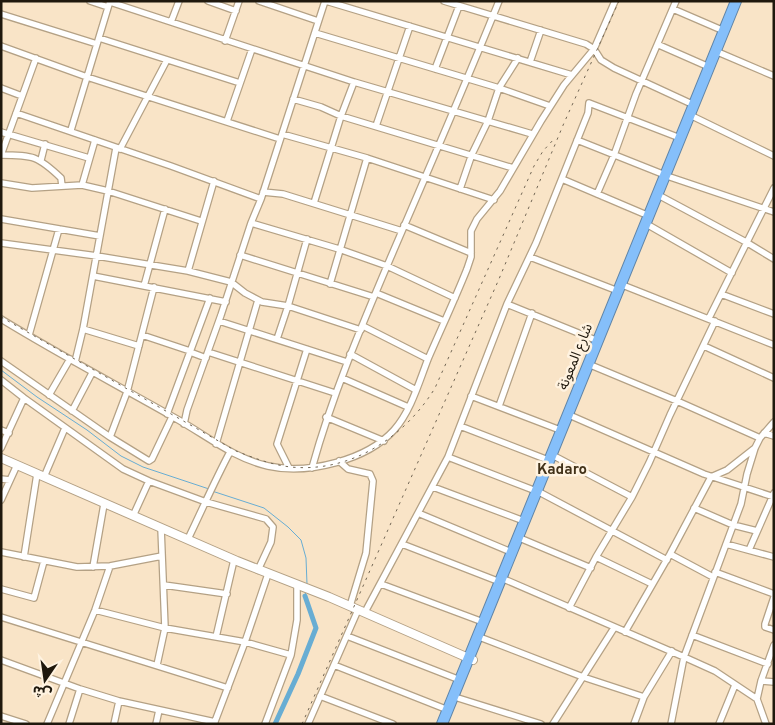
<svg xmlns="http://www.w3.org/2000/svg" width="775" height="725" viewBox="0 0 775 725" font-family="Overpass,'Noto Sans Arabic',sans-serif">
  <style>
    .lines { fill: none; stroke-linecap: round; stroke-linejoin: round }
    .stream { stroke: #68add3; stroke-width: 1 }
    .canal { stroke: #68add3; stroke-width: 5 }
    .street-casing { stroke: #b4a185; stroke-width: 8 }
    .secondary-casing { stroke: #b4a185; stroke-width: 10 }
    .highway-casing { stroke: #6185a7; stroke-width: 12 }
    .street { stroke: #fff; stroke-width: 5.5 }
    .secondary { stroke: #fff; stroke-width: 8 }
    .highway { stroke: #85bffa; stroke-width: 10 }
    .rail { stroke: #736755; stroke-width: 1; stroke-dasharray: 2.5 5; stroke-linecap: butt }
    .labels { text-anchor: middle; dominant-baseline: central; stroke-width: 5; stroke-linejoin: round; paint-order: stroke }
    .street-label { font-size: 14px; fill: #1f180d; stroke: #fff3e1 }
    .neighbourhood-label { font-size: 15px; font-weight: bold; fill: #423219; stroke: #fff3e1 }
  </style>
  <rect width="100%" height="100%" fill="#f9e4c7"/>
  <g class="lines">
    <path class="stream" d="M1,370L37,397L87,430L121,456L143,467L209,489
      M212,491L264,508L288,527L301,540L306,558L307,584
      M305,596L306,591"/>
    <path class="canal" d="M275,724L298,674L316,628L305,596"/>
    <g class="street-casing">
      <path id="street" d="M90,1L108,7
        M208,1L236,11
        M259,1L318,21
        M326,1L572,75
        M444,1L586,44L594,49L601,60L614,68L694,105
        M110,2L354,82L532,134
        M673,9L724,31
        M1,14L97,44
        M171,22L179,1
        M315,33L499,88L550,106
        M99,38L240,83
        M225,41L239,1
        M659,45L709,67
        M1,46L87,77L280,139
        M720,53L774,76
        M530,62L541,30
        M435,69L459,6
        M1,88L22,96
        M293,99L321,107L341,116L513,168
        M16,113L171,166L261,199
        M690,115L774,156
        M227,121L252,49
        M376,126L410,26
        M71,130L110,1
        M1,132L89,158
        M282,134L367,158L494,200
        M577,140L665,175
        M120,149L167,60
        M1,155L36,58
        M1,155C33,155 38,156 61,178L62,186
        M41,160L45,144
        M670,177L774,212
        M562,179L649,216
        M1,183L32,188L82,185L108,191L201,221
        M82,185L95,140
        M460,189L472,154L488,121L499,88L518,58
        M263,192L283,194L402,231
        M597,194L614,155L636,94L676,1
        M662,197L746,242L774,259
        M314,203L341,116L354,82
        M1,219L100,236
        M251,223L339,249L387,266L455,298
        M404,225L471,253
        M650,226L732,273
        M1,243L97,256L188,271L231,282L245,293L262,302L288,306L307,239
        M240,255L374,297
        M530,257L618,291
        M188,271L214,181
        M93,276L226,302
        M330,284L367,158
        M144,286L165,209
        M625,286L774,345
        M376,293L444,321
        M721,294L774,314
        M507,304L598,341
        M709,318L774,188
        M1,319C58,354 117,385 175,418C206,435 233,458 268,466C308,475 367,460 394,430C411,411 419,382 428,359C441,329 455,299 467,269L471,257V231L477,219L500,191L541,121L564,85L594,49L615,1
        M219,321L347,362
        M363,326L428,359
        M83,329L139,346
        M29,335L59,229
        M142,335L190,351
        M277,339L288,306L361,330
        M704,346L774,378
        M190,352L206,358
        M208,352L335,393
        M350,354L416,390
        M1,361L110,437L149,461L152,459L172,417
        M75,362L83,329L116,148
        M593,366L677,401L760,438
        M342,378L408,407
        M1,380L24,398L123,469L149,481L206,502L266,519L273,527L271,542L258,570
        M49,395L70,359
        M471,396L560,430
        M499,406L532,313
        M72,411L92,373
        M167,414L210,298
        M567,414L704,474L774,497
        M326,417L384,441
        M184,424L187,410L221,315L251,223L261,199L325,1
        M460,426L548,460
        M1,430L9,433
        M764,433L774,436
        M110,437L127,392L154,287
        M216,444L258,300
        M1,448L24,398
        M448,457L536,491
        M556,457L632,497
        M339,461L348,469L370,474L373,481L366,553L350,606
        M289,468L277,444L307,349
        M312,468C332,396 361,327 390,259C427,173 464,88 499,1
        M44,477L65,428
        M1,479L10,480
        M433,487L524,521
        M541,493L667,560
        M1,500L17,465
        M694,508L733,525L757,531
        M418,513L511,552
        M133,516L149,481
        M188,539C202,510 215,480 230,452
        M522,539L591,568
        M402,544L500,582
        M726,544L774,557
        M749,550L774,493
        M1,552L77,567L110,566L162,556
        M670,554L713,577
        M24,557L37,474
        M596,557L652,584
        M93,567L104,504
        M715,572L774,594
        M506,580L684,657L715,671L757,699
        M381,584L483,622
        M164,585L227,594
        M1,589L34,598L44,561
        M774,597L765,624V627L774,630
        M569,608L596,557L632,497L649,463L670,415L715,321
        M95,610L165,628L245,642L291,655
        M365,612L448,457L507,304L536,243L588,113L589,103L680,138
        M1,617L228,688
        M625,632L670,554L711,477L727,470L755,448
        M692,635L768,664
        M347,636L460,680
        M216,637L234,560
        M482,638L583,677L644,697
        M1,660L80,689L119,701L215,722
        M157,665L165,628L161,528
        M334,665L448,710
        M761,681L774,682
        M320,696L393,724
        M458,698L541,724
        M1,716L26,724
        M47,724L95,610L110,566
        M69,724L80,689
        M114,724L119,701
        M156,724L159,710
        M214,724L245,642L268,574
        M265,724L291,655L297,620V585
        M308,724L358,610
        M553,724L614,628
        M634,724L644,697L672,651
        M671,724L684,657L741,504L747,474L755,448L760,438L774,422
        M719,724L735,685
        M766,724L757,699L761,681L774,645"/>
    </g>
    <g class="secondary-casing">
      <path id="secondary" d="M1,458L237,561L329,597L473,660"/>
    </g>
    <g class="highway-casing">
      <path id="highway" d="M442,724L736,1"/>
    </g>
    <use href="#street" class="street"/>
    <use href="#secondary" class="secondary"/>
    <use href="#highway" class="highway"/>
    <path class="rail" d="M1,317L236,451C254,458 272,465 291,467C351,473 405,437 435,388L534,166L543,151L554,139
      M302,724L499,279L564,123L619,1"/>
  </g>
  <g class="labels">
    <g class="street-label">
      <text transform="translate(576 357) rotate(-68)">شارع المعونة</text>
    </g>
    <g class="neighbourhood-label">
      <text x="562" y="470">Kadaro</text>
    </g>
  </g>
  <rect width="775" height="725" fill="none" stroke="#1f180d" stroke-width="5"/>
  <g transform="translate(45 680) rotate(193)" stroke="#fff3e1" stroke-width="4" paint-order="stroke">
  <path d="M0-4L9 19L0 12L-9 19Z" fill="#1f180d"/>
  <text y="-8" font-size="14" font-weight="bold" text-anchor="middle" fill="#1f180d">ش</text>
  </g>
</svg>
